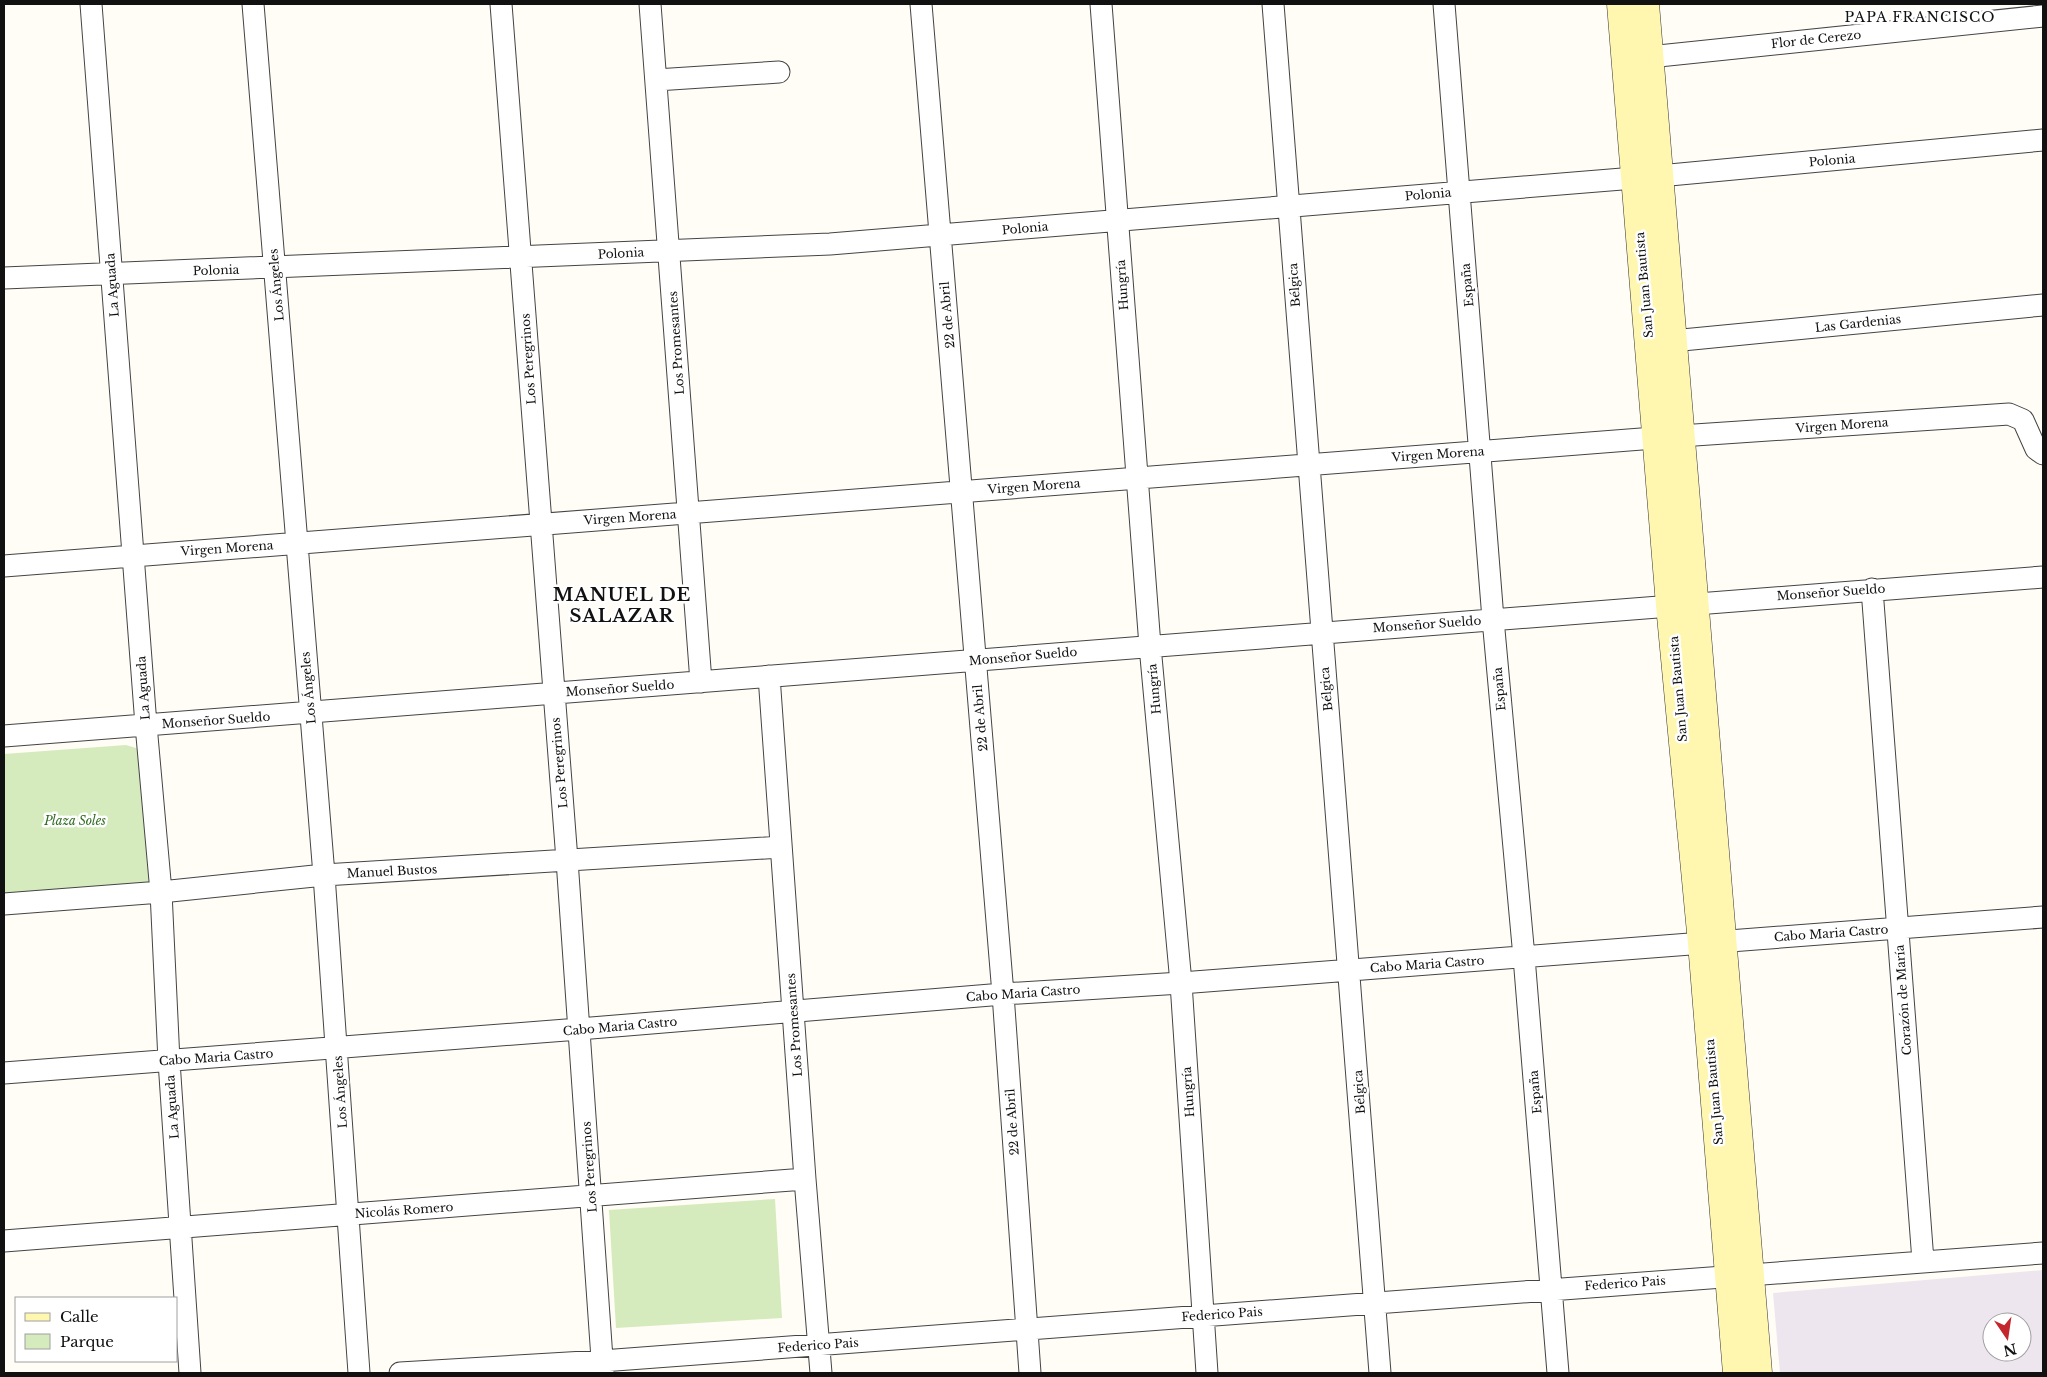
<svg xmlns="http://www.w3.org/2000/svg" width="2047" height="1377" viewBox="0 0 2047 1377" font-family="'Libre Baskerville',serif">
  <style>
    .industrial { fill: #eee6ef; fill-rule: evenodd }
    .green { fill: #d5ebbd }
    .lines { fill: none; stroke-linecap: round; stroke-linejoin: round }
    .street-casing { stroke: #444; stroke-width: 23 }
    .secondary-casing { stroke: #333; stroke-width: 29 }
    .street { stroke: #fff; stroke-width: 21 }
    .secondary { stroke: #fff6b0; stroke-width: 28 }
    .labels { text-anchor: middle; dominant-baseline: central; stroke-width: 5; stroke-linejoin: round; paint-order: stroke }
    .street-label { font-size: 12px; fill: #111; stroke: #fff }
    .park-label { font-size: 12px; font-style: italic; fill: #2f6b1f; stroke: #fff }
    .neighbourhood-label { font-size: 14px; letter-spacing: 1px; fill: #111; stroke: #fff }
    .district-label { font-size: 18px; font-weight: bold; letter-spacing: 1px; fill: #111; stroke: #fff }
  </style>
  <rect width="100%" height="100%" fill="#fffdf5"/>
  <path class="industrial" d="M2043,1270V1373H1780L1773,1293ZM1992,1322H2022V1352H1992Z"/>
  <path class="green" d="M126,745L136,748L141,756L151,878L148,886L4,900V754Z
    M775,1199L782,1318L616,1328L609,1210Z"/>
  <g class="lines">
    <g class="street-casing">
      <path id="street" d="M91,4L146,725L161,892L169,1061L190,1373
        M253,4L324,875L359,1373
        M501,4L567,860L603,1373
        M650,4L701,682
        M921,4L1003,994L1030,1373
        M1101,4L1150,646L1181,983L1207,1373
        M1273,4L1380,1373
        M1444,4L1493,619L1524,957L1558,1373
        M1649,57L2043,16
        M656,80L779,72
        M4,278L830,244L1659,176L2043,140
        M1672,341L2043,305
        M4,566L1680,436L2009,414L2023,420L2036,449L2043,454
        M1872,589L1923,1261
        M769,676L805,1179L821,1373
        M4,736L2043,577
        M4,904L161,892L324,875L781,847
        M4,1073L579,1029L1003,994L1181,983L2043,917
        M4,1241L805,1179
        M400,1373L602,1361L2043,1253"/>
    </g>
    <g class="secondary-casing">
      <path id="secondary" d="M1621,4L1670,605L1702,943L1737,1373
        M1645,4L1758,1373"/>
    </g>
    <use href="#street" class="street"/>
    <use href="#secondary" class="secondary"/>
  </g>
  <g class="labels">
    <g class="street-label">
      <text transform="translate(1816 39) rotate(-6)">Flor de Cerezo</text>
      <text transform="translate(1832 160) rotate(-5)">Polonia</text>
      <text transform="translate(1428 194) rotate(-5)">Polonia</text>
      <text transform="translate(1025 228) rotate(-5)">Polonia</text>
      <text transform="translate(621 253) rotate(-3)">Polonia</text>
      <text transform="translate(216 270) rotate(-2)">Polonia</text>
      <text transform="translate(112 285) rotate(-94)">La Aguada</text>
      <text transform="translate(276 285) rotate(-95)">Los Ángeles</text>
      <text transform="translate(1122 285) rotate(-94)">Hungría</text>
      <text transform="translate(1294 285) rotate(-94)">Bélgica</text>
      <text transform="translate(1467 285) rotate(-95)">España</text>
      <text transform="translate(1644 285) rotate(-95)">San Juan Bautista</text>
      <text transform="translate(947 315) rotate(-95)">22 de Abril</text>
      <text transform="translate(1858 323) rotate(-6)">Las Gardenias</text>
      <text transform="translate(676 343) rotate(-94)">Los Promesantes</text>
      <text transform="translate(528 359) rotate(-94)">Los Peregrinos</text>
      <text transform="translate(1842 425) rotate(-4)">Virgen Morena</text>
      <text transform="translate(1438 454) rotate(-4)">Virgen Morena</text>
      <text transform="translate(1034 486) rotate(-4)">Virgen Morena</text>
      <text transform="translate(630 517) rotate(-4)">Virgen Morena</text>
      <text transform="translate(227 548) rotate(-4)">Virgen Morena</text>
      <text transform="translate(1831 592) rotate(-4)">Monseñor Sueldo</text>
      <text transform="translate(1427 624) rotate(-4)">Monseñor Sueldo</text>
      <text transform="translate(1023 656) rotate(-5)">Monseñor Sueldo</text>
      <text transform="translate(143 688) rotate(-94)">La Aguada</text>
      <text transform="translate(308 688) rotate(-95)">Los Ángeles</text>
      <text transform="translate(620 688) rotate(-4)">Monseñor Sueldo</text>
      <text transform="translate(1154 689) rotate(-95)">Hungría</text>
      <text transform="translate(1326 689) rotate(-95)">Bélgica</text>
      <text transform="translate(1499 689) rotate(-95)">España</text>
      <text transform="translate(1678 689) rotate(-95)">San Juan Bautista</text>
      <text transform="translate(980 718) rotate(-95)">22 de Abril</text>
      <text transform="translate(216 720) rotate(-4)">Monseñor Sueldo</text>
      <text transform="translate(559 763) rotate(-95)">Los Peregrinos</text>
      <text transform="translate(392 871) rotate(-3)">Manuel Bustos</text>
      <text transform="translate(1831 933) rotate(-4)">Cabo Maria Castro</text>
      <text transform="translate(1427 964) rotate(-4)">Cabo Maria Castro</text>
      <text transform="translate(1023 993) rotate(-4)">Cabo Maria Castro</text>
      <text transform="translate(1903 1000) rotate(-94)">Corazón de María</text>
      <text transform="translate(794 1025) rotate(-94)">Los Promesantes</text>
      <text transform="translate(620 1026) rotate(-5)">Cabo Maria Castro</text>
      <text transform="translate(216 1057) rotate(-4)">Cabo Maria Castro</text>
      <text transform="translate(340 1092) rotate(-94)">Los Ángeles</text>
      <text transform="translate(1188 1092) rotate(-94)">Hungría</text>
      <text transform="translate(1359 1092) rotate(-94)">Bélgica</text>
      <text transform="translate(1535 1092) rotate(-95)">España</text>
      <text transform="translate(1714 1092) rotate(-95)">San Juan Bautista</text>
      <text transform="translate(172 1107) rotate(-94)">La Aguada</text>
      <text transform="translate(1012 1122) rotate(-94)">22 de Abril</text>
      <text transform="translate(589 1167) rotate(-94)">Los Peregrinos</text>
      <text transform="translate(404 1210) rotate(-4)">Nicolás Romero</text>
      <text transform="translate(1625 1283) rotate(-4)">Federico Pais</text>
      <text transform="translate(1222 1314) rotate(-4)">Federico Pais</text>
      <text transform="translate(818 1345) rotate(-4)">Federico Pais</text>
    </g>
    <g class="park-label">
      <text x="75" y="820">Plaza Soles</text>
    </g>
    <g class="neighbourhood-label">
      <text x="1920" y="17">PAPA FRANCISCO</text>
    </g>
    <g class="district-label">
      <text x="622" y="595">MANUEL DE<tspan x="622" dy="21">SALAZAR</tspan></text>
    </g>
  </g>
  <rect width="2047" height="1377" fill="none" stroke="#111111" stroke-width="10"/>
  <rect x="15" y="1297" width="162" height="65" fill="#ffffff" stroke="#a0a0a0"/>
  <rect x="25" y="1313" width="25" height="8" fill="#fff6b0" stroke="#a0a0a0"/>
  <text x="60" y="1322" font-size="15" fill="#111111">Calle</text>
  <rect x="25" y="1334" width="25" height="15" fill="#d5ebbd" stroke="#a0a0a0"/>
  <text x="60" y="1347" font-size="15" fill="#111111">Parque</text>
  <g transform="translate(2007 1337) rotate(167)"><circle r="24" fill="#ffffff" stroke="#a0a0a0"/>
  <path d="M0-4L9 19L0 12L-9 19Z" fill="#c4262e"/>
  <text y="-8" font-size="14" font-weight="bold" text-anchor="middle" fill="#111111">N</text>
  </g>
</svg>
